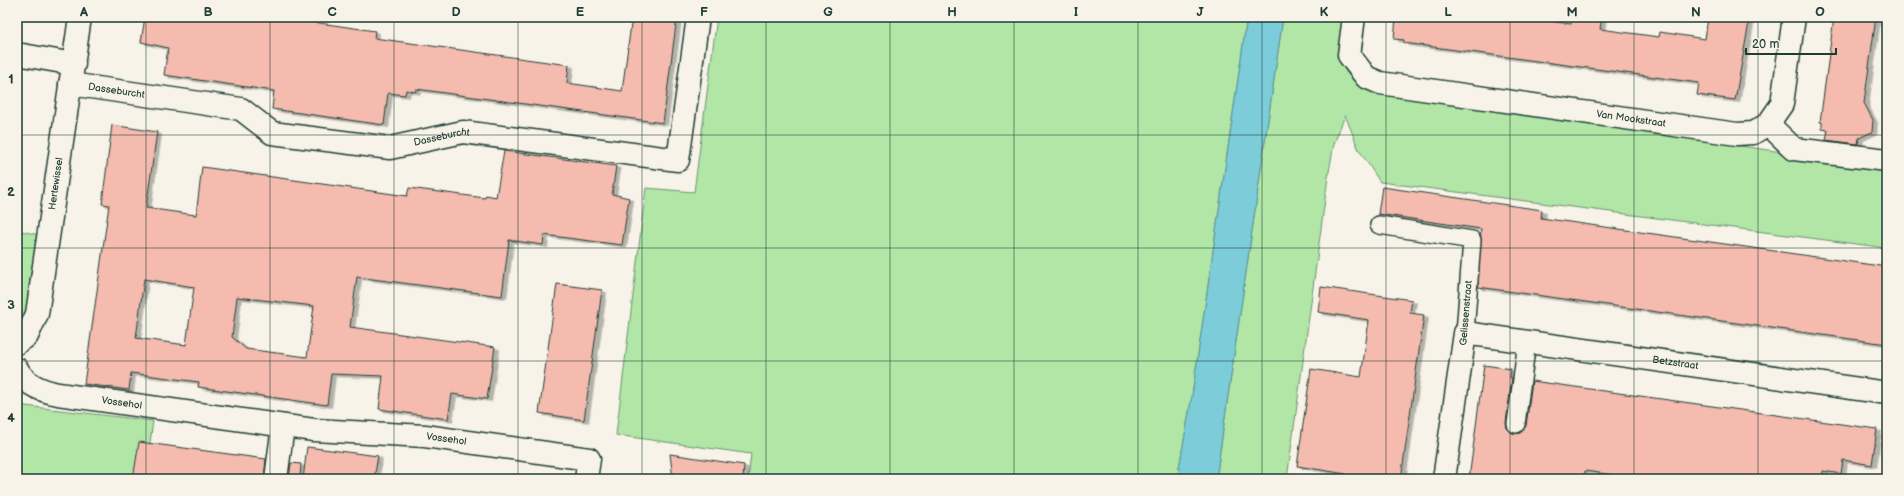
<svg xmlns="http://www.w3.org/2000/svg" width="1904" height="496" viewBox="0 0 1904 496" font-family="'Balsamiq Sans',sans-serif">
  <style>
    .green { fill: #b2e6a7; stroke: #68926e }
    .water { fill: #7dccd9; stroke: #579397 }
    .building { fill: #f5bbae; stroke: #1f3d34; fill-rule: evenodd; filter: url(#shadow) }
    .lines { fill: none; stroke-linecap: round; stroke-linejoin: round }
    .lane-casing { stroke: #1f3d34; stroke-width: 20 }
    .street-casing { stroke: #1f3d34; stroke-width: 25 }
    .lane { stroke: #f7f3e8; stroke-width: 17 }
    .street { stroke: #f7f3e8; stroke-width: 22 }
    .grid { fill: none; stroke: #1f3d34; stroke-width: 1; stroke-opacity: 0.55 }
    .labels { text-anchor: middle; dominant-baseline: central; stroke-width: 3.5; stroke-linejoin: round; paint-order: stroke }
    .street-label { font-size: 10px; fill: #1f3d34; stroke: #f7f3e8 }
    .neatline { fill: none; stroke: #1f3d34; stroke-width: 1.5 }
    .grid-label { font-size: 13px; text-anchor: middle; font-weight: bold; fill: #1f3d34 }
  </style>
  <defs>
    <filter id="shadow"><feDropShadow dx="4.5" dy="2.5" stdDeviation="0" flood-color="#0004"/></filter>
  </defs>
  <rect width="100%" height="100%" fill="#f7f3e8"/>
  <filter id="ink" filterUnits="userSpaceOnUse"><feTurbulence type="fractalNoise" baseFrequency=".025" numOctaves="2"/><feDisplacementMap in="SourceGraphic" scale="8" xChannelSelector="R" yChannelSelector="G"/><feConvolveMatrix kernelMatrix="1 2 1 2 8 2 1 2 1" color-interpolation-filters="sRGB"/></filter>
  <g filter="url(#ink)">
    <path class="green" d="M717,17H1247L1192,396L1177,479H748L751,454L616,435L646,188L694,192Z
      M1283,17H1345C1340,62 1335,79 1384,95L1887,167V248L1380,182L1359,150L1345,115L1334,144L1328,177L1287,479H1216Z
      M17,230L43,236L26,321L17,326Z
      M17,405L153,421L145,479H17Z"/>
    <path class="water" d="M1247,17H1283L1216,479H1177L1192,396Z"/>
    <path class="building" d="M145,17H278L375,31L374,38L569,65L567,83L622,91L632,17H677L663,123L416,89V92L406,90L405,95L388,93L384,125L272,109L274,91L164,75L168,48L141,42Z
      M1396,17H1519L1571,24L1572,17H1602L1600,29L1659,37L1660,32L1705,39L1708,17H1750L1735,100L1697,95L1699,83L1404,43V40L1394,39Z
      M1834,17H1876L1864,103L1873,120L1872,132L1859,138L1858,144L1826,140L1828,130L1822,129V122H1820Z
      M112,125L157,132L146,208L196,215L202,167L407,196L409,188L485,198L486,195L496,197L504,151L616,166L612,194L629,198L622,245L544,235L543,245L509,240L502,296L357,277L350,327L495,347L487,399L452,394L448,419L379,409L383,376L331,374L327,405L198,387L199,382L131,373L129,390L84,384L109,205L102,204ZM144,279L194,287L186,345L136,338ZM237,297L314,306L307,357L246,349L232,337Z
      M1382,187L1542,210L1541,218L1887,267V344L1478,287L1481,229L1378,214Z
      M557,284L602,290L584,420L539,413Z
      M1321,287L1412,300L1410,313L1424,315L1401,479H1346V474L1297,466L1311,369L1361,377L1369,320L1318,312Z
      M1484,365L1511,369L1510,378H1512L1506,423L1507,428L1514,434L1520,433L1526,426L1532,381L1877,429L1872,465L1843,460L1841,474L1823,471L1822,479H1642L1585,471L1584,479H1469Z
      M139,442L266,459L264,479H133Z
      M307,447L378,456L374,479H303Z
      M670,454L744,465L743,479H673Z
      M291,463L301,464L300,479H289Z"/>
    <g class="lines">
      <g class="lane-casing">
        <path id="lane" d="M1379,225L1472,240L1465,333
          M1516,424L1527,342"/>
      </g>
      <g class="street-casing">
        <g id="street">
          <path id="s1" d="M1354,17L1349,55L1366,77L1380,83L1737,134L1753,133L1768,124L1782,104L1794,17"/>
          <path d="M17,54L74,64"/>
          <path id="s2" d="M70,84L241,109L272,133L390,148L463,132L678,160L698,17"/>
          <path d="M1768,124L1794,149L1887,160"/>
          <path id="s3" d="M17,343L27,336L37,314L80,17"/>
          <path id="s4" d="M17,369C25,384 42,391 58,394L314,430L425,436L589,459L586,479"/>
          <path d="M276,479L283,426"/>
          <path id="s5" d="M1444,479L1465,333L1887,393"/>
        </g>
      </g>
      <use href="#lane" class="lane"/>
      <use href="#street" class="street"/>
    </g>
  </g>
  <path class="grid" d="M146,17V479M270,17V479M394,17V479M518,17V479M642,17V479M766,17V479M890,17V479M1014,17V479M1138,17V479M1262,17V479M1386,17V479M1510,17V479M1634,17V479M1758,17V479M17,135H1887M17,248H1887M17,361H1887"/>
  <g class="labels">
    <g class="street-label">
      <text stroke="none"><textPath href="#s2" startOffset="47">Dasseburcht</textPath></text>
      <text stroke="none"><textPath href="#s1" startOffset="335">Van Mookstraat</textPath></text>
      <text stroke="none"><textPath href="#s2" startOffset="384">Dasseburcht</textPath></text>
      <text stroke="none"><textPath href="#s3" startOffset="168">Hertewissel</textPath></text>
      <text transform="translate(1466 313) rotate(-85)">Gelissenstraat</text>
      <text stroke="none"><textPath href="#s5" startOffset="360">Betzstraat</textPath></text>
      <text stroke="none"><textPath href="#s4" startOffset="114">Vossehol</textPath></text>
      <text stroke="none"><textPath href="#s4" startOffset="441">Vossehol</textPath></text>
    </g>
  </g>
  <rect width="1904" height="496" fill="none" stroke="#f7f3e8" stroke-width="44"/>
  <path d="M1746 48v6h90v-6" fill="none" stroke="#1f3d34" stroke-width="2"/>
  <text x="1752" y="48" font-size="12" fill="#1f3d34" stroke="#f7f3e8" stroke-width="3" paint-order="stroke">20 m</text>
  <rect x="22" y="22" width="1860" height="452" class="neatline"/>
  <g class="grid-label">
    <text x="84" y="16">A</text>
    <text x="208" y="16">B</text>
    <text x="332" y="16">C</text>
    <text x="456" y="16">D</text>
    <text x="580" y="16">E</text>
    <text x="704" y="16">F</text>
    <text x="828" y="16">G</text>
    <text x="952" y="16">H</text>
    <text x="1076" y="16">I</text>
    <text x="1200" y="16">J</text>
    <text x="1324" y="16">K</text>
    <text x="1448" y="16">L</text>
    <text x="1572" y="16">M</text>
    <text x="1696" y="16">N</text>
    <text x="1820" y="16">O</text>
    <text x="11" y="83">1</text>
    <text x="11" y="196">2</text>
    <text x="11" y="309">3</text>
    <text x="11" y="422">4</text>
  </g>
</svg>
